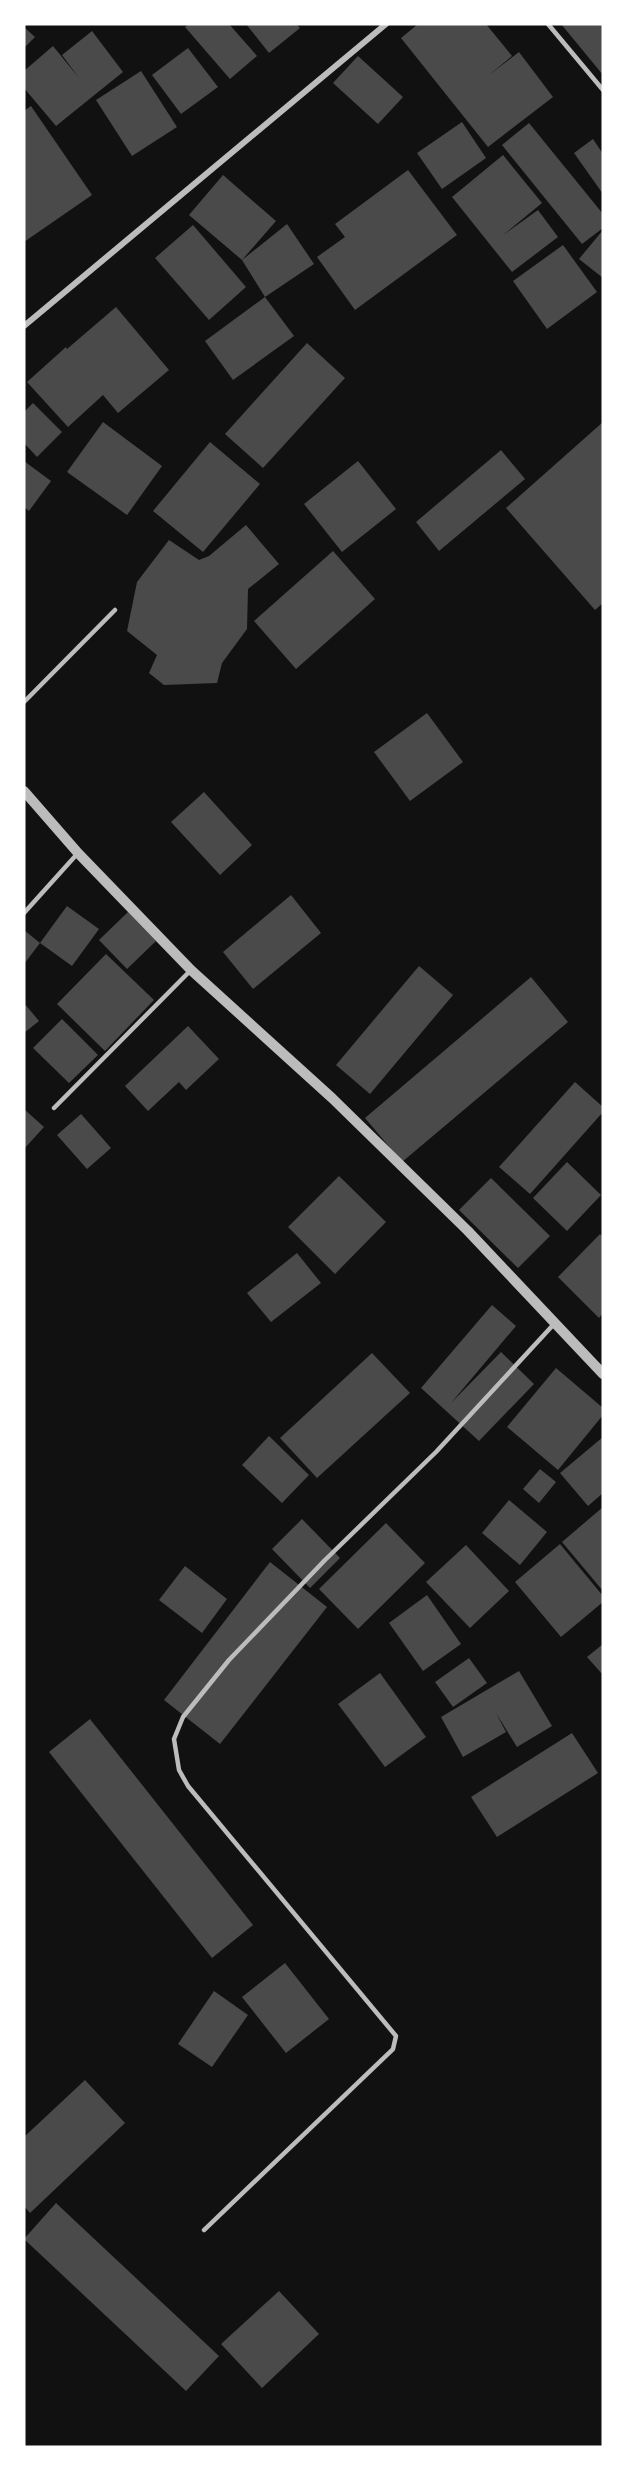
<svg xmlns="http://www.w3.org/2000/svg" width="627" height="2471" viewBox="0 0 627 2471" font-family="'Public Sans',sans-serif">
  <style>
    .building { fill: #4a4a4a }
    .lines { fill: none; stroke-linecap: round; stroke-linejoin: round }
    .service { stroke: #bcbcbc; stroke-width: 4.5 }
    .minor { stroke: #bcbcbc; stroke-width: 6 }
    .tertiary { stroke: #bcbcbc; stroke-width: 10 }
  </style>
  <rect width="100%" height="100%" fill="#111"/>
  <path class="building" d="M189,24H229L257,56L230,79L185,27Z
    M246,24H296L300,28L269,53Z
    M418,24H486L512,56L489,75L519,52L553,97L488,147L401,38Z
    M561,24H603V75Z
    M24,27L35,37L24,48Z
    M92,31L123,72L56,126L24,88V71L53,46L79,78L62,55Z
    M188,48L218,87L181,114L152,75Z
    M358,56L403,97L378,124L333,83Z
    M141,71L177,127L132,156L96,100Z
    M31,106L92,195L24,242V111Z
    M462,122L486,158L442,189L417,153Z
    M529,123L603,214V228L582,244L502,145Z
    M593,139L603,154V194L574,153Z
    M503,155L542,203L503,235L538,210L558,237L512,272L452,197Z
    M408,170L457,235L355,310L317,257L345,237L335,224Z
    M223,175L276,221L242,260L189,215Z
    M287,224L314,264L265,297L294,336L233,380L205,341L265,297L242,260Z
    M193,225L246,287L209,320L155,258Z
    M603,230V278L579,259Z
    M563,245L597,292L547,329L513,281Z
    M116,307L169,370L118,413L103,395L68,427L27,382L66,347L67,349Z
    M307,343L345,378L263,468L225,434Z
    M33,403L62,432L37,457L24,443V412Z
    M103,422L162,466L127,515L67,472Z
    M603,422V603L595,610L506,508Z
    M210,442L260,484L203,552L153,511Z
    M501,450L525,479L439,551L416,522Z
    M24,461L51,481L29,511L24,507Z
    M358,461L396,509L342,552L304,504Z
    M246,525L279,564L248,589L247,629L222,663L217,683L164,685L149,673L157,655L127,631L137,582L169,540L199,560L209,556Z
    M333,551L375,599L296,669L254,621Z
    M427,713L463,762L410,801L374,752Z
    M204,792L252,845L220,875L171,822Z
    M291,895L321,933L253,989L223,952Z
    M67,906L99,929L72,966L40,943Z
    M128,912L156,941L127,969L99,940Z
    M24,930L40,943L24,964Z
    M106,954L154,1000L105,1051L57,1004Z
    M419,966L453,995L370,1094L336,1065Z
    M531,977L568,1022L402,1162L365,1118Z
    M24,1003L39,1021L24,1033Z
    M62,1019L98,1055L69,1083L33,1048Z
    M188,1026L219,1059L186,1090L179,1082L148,1111L125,1086Z
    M575,1082L603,1107V1112L530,1194L499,1167Z
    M24,1109L44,1127L24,1149Z
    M81,1114L111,1148L87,1169L57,1135Z
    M567,1162L601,1195L567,1231L533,1198Z
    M339,1176L386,1222L335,1274L288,1227Z
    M491,1178L550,1236L518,1268L459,1210Z
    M600,1234L603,1237V1313L599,1318L558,1277Z
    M297,1253L321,1283L271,1322L247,1293Z
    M492,1305L516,1326L451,1403L501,1352L534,1384L479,1441L421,1388Z
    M372,1353L410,1393L317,1478L280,1438Z
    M556,1368L603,1408V1415L558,1470L507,1427Z
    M269,1436L309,1475L282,1503L242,1465Z
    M603,1437V1493L588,1506L560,1473Z
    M540,1469L556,1482L539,1503L523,1489Z
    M509,1500L547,1532L520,1565L482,1533Z
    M603,1507V1591L562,1542Z
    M302,1519L340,1558L310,1588L272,1549Z
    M386,1523L425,1563L358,1629L319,1589Z
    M560,1544L603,1596V1602L561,1637L515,1582Z
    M466,1545L509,1591L470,1628L426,1582Z
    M270,1562L327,1607L220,1744L164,1700Z
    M185,1566L227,1599L202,1633L159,1600Z
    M427,1595L461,1644L423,1671L389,1623Z
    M603,1644V1675L587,1657Z
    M469,1658L487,1683L453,1707L435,1682Z
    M519,1671L552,1726L517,1747L496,1713L506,1732L463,1757L441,1717Z
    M380,1673L426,1737L385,1767L338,1704Z
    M90,1719L253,1925L212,1958L49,1752Z
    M572,1733L598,1773L497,1837L471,1797Z
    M285,1963L329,2019L286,2053L242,1997Z
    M214,1991L248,2015L212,2067L178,2044Z
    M85,2080L125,2123L30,2213L24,2206V2137Z
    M56,2203L219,2356L186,2391L24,2239Z
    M279,2291L319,2334L262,2388L221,2344Z"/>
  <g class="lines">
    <path class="service" d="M548,24L603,90
      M24,702L115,610
      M24,913L78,853
      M54,1108L191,970
      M204,2230L393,2049L396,2036L188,1786L179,1770L174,1739L183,1717L229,1660L325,1560L436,1452L554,1324"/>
    <path class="minor" d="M24,326L386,24"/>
    <path class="tertiary" d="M24,791L78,853L191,970L332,1098L468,1231L603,1374"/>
  </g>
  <rect width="627" height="2471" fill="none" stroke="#ffffff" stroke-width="51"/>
</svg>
